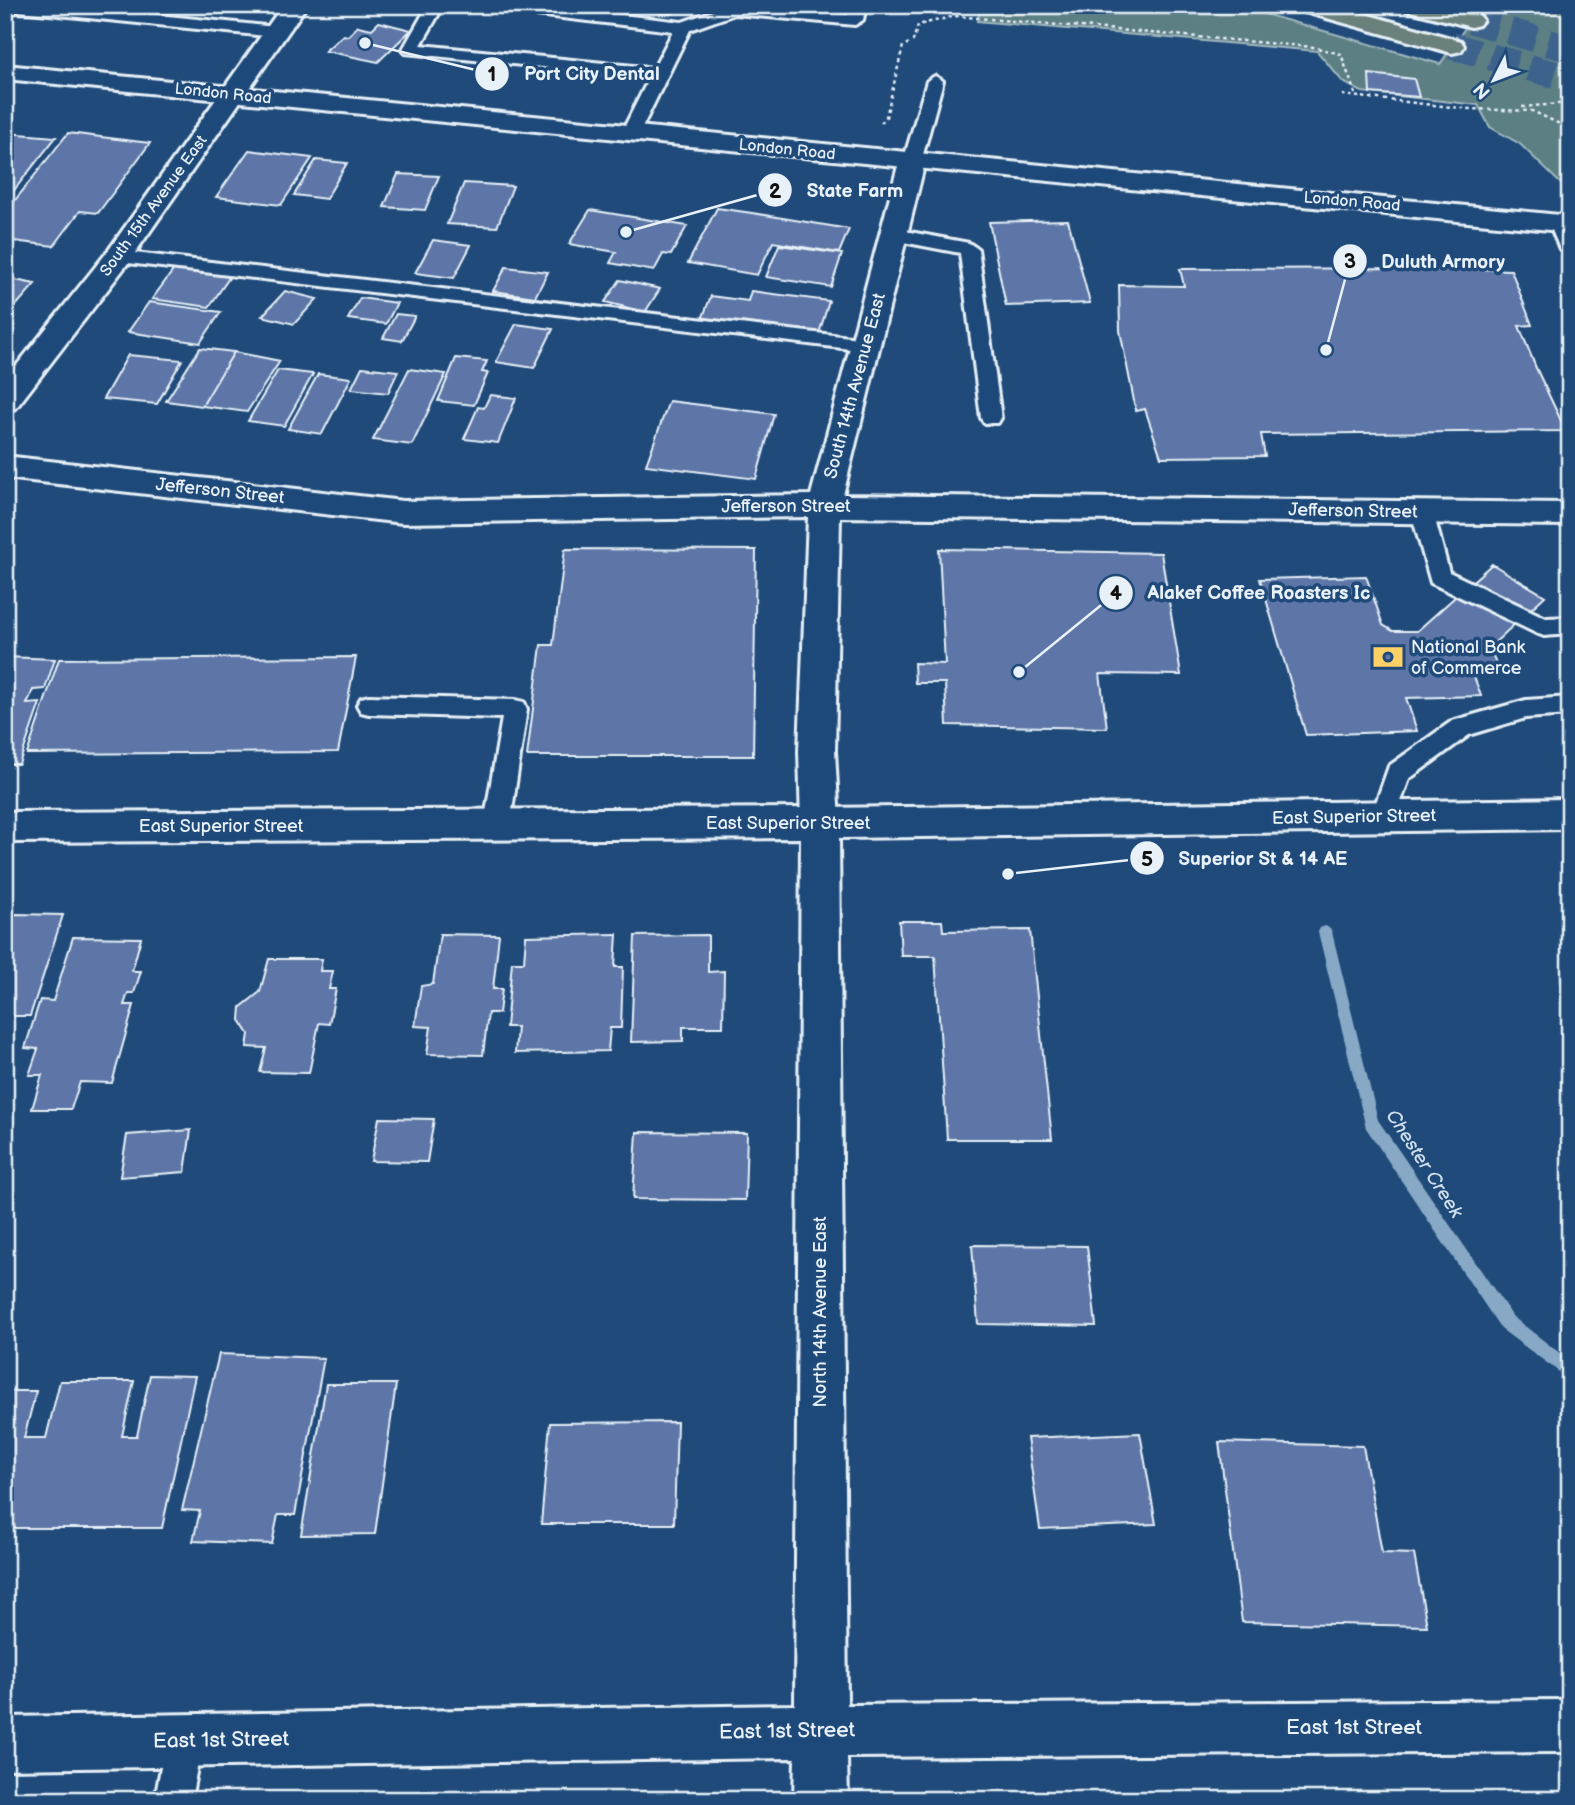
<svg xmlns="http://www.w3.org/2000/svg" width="1575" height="1805" viewBox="0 0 1575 1805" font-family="'Balsamiq Sans',sans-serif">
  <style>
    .green { fill: #5c7f84; stroke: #a2b8be; stroke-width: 2 }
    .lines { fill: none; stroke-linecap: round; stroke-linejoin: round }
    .stream { fill: #87a9c5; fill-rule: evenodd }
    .building { fill: #5d76a7; stroke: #e8f1f8; stroke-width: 2 }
    .motorway-tunnel { stroke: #3d638d; stroke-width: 27; stroke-dasharray: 27 13; stroke-linecap: butt }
    .service-casing { stroke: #e8f1f8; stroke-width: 6 }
    .minor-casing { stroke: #e8f1f8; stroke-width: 6 }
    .tertiary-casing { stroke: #e8f1f8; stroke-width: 6 }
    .secondary-casing { stroke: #e8f1f8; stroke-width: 6 }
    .motorway-casing { stroke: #e8f1f8; stroke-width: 6 }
    .path { stroke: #e8f1f8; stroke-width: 2.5; stroke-dasharray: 3.5 3.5; stroke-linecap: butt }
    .service { fill: #1f4a7a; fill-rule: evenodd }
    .minor { fill: #1f4a7a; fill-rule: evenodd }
    .tertiary { fill: #1f4a7a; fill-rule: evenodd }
    .secondary { fill: #1f4a7a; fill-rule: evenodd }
    .motorway { fill: #6a807d; fill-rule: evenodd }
    .labels { text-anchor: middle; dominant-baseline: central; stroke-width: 7; stroke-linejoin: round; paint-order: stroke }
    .far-street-label { font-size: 16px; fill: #e8f1f8; stroke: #1f4a7a }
    .street-label { font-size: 18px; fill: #e8f1f8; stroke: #1f4a7a }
    .poi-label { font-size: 18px; fill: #e8f1f8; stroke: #1f4a7a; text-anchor: start }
    .water-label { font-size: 19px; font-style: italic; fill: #d0dfeb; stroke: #1f4a7a }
    .near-street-label { font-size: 21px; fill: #e8f1f8; stroke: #1f4a7a }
    .leader { fill: none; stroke: #e8f1f8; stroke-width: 2.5 }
    .callout-dot { fill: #e8f1f8; stroke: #1f4a7a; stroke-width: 2.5 }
    .mark-label { font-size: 21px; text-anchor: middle; font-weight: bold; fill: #111 }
    .callout-label { font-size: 19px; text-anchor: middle; font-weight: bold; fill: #e8f1f8; stroke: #1f4a7a; stroke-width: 7; stroke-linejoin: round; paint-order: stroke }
  </style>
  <rect width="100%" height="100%" fill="#1f4a7a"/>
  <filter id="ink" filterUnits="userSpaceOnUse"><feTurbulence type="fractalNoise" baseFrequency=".0143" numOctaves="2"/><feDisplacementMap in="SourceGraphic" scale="14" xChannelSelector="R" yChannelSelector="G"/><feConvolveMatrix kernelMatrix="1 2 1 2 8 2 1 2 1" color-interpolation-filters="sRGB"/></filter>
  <g filter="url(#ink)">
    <path class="green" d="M982,5H1233L1440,64L1481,5H1570V189L1563,186L1520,144L1490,127L1478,105L1362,92L1343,82L1317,51L977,21Z"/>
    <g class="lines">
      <path class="stream" d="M1325,926L1330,928L1332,932L1378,1120L1513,1317L1570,1361V1380L1501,1329L1366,1128L1318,932L1320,928Z"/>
    </g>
    <path class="building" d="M631,5H692L671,14L639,10Z
      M379,22L411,30L378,62L325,51L343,35L348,36L358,26L372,29Z
      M1369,74L1414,79L1419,97L1370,93Z
      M6,133L56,137L7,199H5Z
      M68,133L150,143L98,213L80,211L54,246L5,240V213Z
      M249,150L312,158L281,205L216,197Z
      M316,160L347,163L326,199L294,195Z
      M398,174L439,176L425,210L384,207Z
      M464,183L513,186L497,227L447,224Z
      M717,208L752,213L849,229L839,253L773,242L757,275L688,263Z
      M590,210L687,226L671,255L663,254L654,271L610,263L616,252L569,244Z
      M1068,220L1090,303L1006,306L989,222Z
      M433,240L471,245L454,278L415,273Z
      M779,245L842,254L831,287L766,277Z
      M506,267L548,272L535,297L493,291Z
      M175,268L231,275L209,307L152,299Z
      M1441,268L1511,270L1532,325L1519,326L1536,368L1566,431L1261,434L1265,456L1161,457L1145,409L1136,411L1120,331L1119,285L1184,286L1180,269Z
      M5,278L35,284L14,308L5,307Z
      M620,280L660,289L645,312L605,302Z
      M285,291L317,299L294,324L262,316Z
      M751,291L829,301L818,337L701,322L711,296L748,301Z
      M360,298L397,303L386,324L348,319Z
      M149,302L221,312L200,343L128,332Z
      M396,314L415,316L402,341L383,338Z
      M516,324L553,329L534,368L496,362Z
      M200,348L234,352L202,406L166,401Z
      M234,352L280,361L247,412L202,406Z
      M128,355L182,360L157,404L103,399Z
      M456,358L487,361L482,372L488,373L474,405L438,401Z
      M362,367L398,371L388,393L351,389Z
      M409,369L446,374L412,445L373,440Z
      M278,370L313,374L284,426L248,421Z
      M318,374L351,378L322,434L288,429Z
      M490,395L516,398L498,443L464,439L478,407L484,408Z
      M669,401L774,414L756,479L646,465Z
      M565,549L756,550L753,756H527L541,645H553Z
      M939,549L1161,553L1181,675L1100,674L1107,728L947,725L945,683H915L914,663L945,664Z
      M1492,564L1545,596L1490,647L1497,667L1471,668L1481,696L1406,698L1417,731L1306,735L1260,579L1366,576L1383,625L1393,631H1417Z
      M5,657L55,659L45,689L33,690L27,704L40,703L19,764H5Z
      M356,657L338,752L27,754L59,659Z
      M14,914L63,915L30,1016H5V938Z
      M899,921H942L943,931L1030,930L1052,1139H947L935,956H901Z
      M440,934L499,935L493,989H502L499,1013H488L483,1055L427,1054L431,1027L415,1026L421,986L433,984Z
      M617,934L615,967H623L621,1028H610L608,1051L515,1053L517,1027H506L512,962H524L526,936Z
      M708,935V972L724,971L723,1027H683V1041L631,1042L635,936Z
      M73,937L141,938L132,971H141L134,993H128L124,1005H134L112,1083L80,1082L71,1109H32L42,1075H29L38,1049L25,1048L40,1000L53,1001Z
      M269,959H322L320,971H333L329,989H336L329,1024L319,1023L309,1073L260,1072L266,1048L247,1047L249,1034L240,1020L241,1007L260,992Z
      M379,1118L434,1119L427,1162L371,1161Z
      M191,1130L185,1172L120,1177L127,1135Z
      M637,1132L747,1133L745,1200L633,1199Z
      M972,1245L1087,1246L1096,1326L978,1324Z
      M219,1354L324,1358L295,1515H278L272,1544L193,1541L200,1511L182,1510Z
      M150,1375L195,1376L162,1528H5V1391H36L24,1438H46L60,1381H134L122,1436H137Z
      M326,1384H396L375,1534L301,1535Z
      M677,1422L674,1524H541L550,1423Z
      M1140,1433L1156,1524L1040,1529L1027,1438Z
      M1219,1442L1363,1446L1382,1553L1414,1554L1427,1626L1242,1622Z"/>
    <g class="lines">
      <path class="motorway-tunnel" d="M1471,20L1570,49
        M1452,46L1570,79"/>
      <g class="service-casing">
        <path id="service" d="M5,5H59L276,27L284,32L276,37L9,10L5,9Z
          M428,5H444L421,45L654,68L673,31L493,10L485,5H537L682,22L730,5L848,15L850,5H866L863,20L855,25L735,14L690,30L639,134L630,139L621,134L649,78L405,53L403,49Z
          M935,76L943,81L921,162L912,167L906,166L903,162L927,81Z
          M894,229L969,243L978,249L1001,418L998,423H984L981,418L960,253L887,239L885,235L887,231Z
          M118,251L867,339L874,341L877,345L874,349L867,351L111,261L109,257Z
          M1422,504L1430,507L1433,512L1449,572L1546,618L1570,617V634L1544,636L1536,633L1431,583L1411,512L1414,507Z
          M369,696L515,700L524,702L527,709L510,824L506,831L497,834L488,831L484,824L502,718L369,714L361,712L357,705L361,698Z
          M1570,697V715L1526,718L1469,735L1409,779L1393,824L1384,827L1375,824L1371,817L1389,766L1452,721L1526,700Z
          M184,1722L197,1727L202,1740L191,1800H155L166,1740L171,1727Z"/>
      </g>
      <g class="minor-casing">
        <path id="minor" d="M283,5H307L128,263L16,408L5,411V380L108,251Z
          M912,154L921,156L925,162L843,495L1570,503V525L840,517L835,751L839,823L833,834L820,838L807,834L801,823L799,751L808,517L403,523L5,478V456L403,501L811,495L899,162L903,156Z
          M1563,215L1570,217V251L1560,249L1549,223L1553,217Z"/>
      </g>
      <g class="tertiary-casing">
        <path id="tertiary" d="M1570,799V829L839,838L847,1705L1570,1700V1752L847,1757L848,1800H794L795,1758L5,1769V1717L795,1705L801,838L5,842V812L820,808Z"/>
      </g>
      <g class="secondary-casing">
        <path id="secondary" d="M5,65L1570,216V232L5,79Z"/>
      </g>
      <g class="motorway-casing">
        <path id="motorway" d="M1294,5H1333L1461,41L1464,46L1461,51L1452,53L1298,10Z
          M1402,5H1442L1479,15L1483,20L1479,25L1471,27L1406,10Z"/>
      </g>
      <path class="path" d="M1342,95L1470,109L1532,111L1562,125L1570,137
        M1522,107L1570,103
        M881,123L886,117L903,46L913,41L918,25L955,16L1313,47L1341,54L1356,96
        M1562,125L1570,115"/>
      <use href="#service" class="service"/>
      <use href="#minor" class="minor"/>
      <use href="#tertiary" class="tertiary"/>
      <use href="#secondary" class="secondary"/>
      <use href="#motorway" class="motorway"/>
    </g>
  </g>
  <defs>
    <g id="bank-bare" transform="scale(2.415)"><path d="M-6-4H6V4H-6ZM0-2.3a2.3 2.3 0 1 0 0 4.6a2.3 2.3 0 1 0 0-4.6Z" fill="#ffd166" stroke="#1f4a7a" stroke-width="2.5" paint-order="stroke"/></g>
  </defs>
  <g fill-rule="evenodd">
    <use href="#bank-bare" x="1388" y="657"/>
  </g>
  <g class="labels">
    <g class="far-street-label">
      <text transform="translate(223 94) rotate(6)">London Road</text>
      <text transform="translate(787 150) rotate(6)">London Road</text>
      <text transform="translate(1352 202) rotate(5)">London Road</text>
      <text transform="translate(154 206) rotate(-54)">South 15th Avenue East</text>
    </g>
    <g class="street-label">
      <text transform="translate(855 386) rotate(-75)">South 14th Avenue East</text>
      <text transform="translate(220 491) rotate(6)">Jefferson Street</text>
      <text x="786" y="506">Jefferson Street</text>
      <text transform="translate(1353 511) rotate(1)">Jefferson Street</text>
      <text transform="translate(1354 817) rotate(-1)">East Superior Street</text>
      <text x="788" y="823">East Superior Street</text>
      <text x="221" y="826">East Superior Street</text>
      <text transform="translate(820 1312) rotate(-90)">North 14th Avenue East</text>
    </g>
    <g class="poi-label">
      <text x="1411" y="647">National Bank<tspan x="1411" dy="21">of Commerce</tspan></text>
    </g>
    <g class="water-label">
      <text transform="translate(1424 1164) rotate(57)">Chester Creek</text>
    </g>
    <g class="near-street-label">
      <text x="1354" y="1727">East 1st Street</text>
      <text transform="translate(787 1731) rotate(-1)">East 1st Street</text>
      <text transform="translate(221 1740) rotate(-1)">East 1st Street</text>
    </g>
  </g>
  <path class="leader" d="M365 43L492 74M626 232L775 190M1326 350L1350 261M1019 672L1116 593M1008 874L1147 858"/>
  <g class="callout-dot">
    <circle cx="365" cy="43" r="7"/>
    <circle cx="626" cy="232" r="7"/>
    <circle cx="1326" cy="350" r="7"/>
    <circle cx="1019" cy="672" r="7"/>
    <circle cx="1008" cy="874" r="7"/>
    <circle cx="492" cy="74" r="18"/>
    <circle cx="775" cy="190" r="18"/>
    <circle cx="1350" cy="261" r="18"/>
    <circle cx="1116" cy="593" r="18"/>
    <circle cx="1147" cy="858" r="18"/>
  </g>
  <g class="mark-label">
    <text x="492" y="81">1</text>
    <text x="775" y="198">2</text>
    <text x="1350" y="268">3</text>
    <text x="1116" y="600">4</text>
    <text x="1147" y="866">5</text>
  </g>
  <g class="callout-label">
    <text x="592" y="80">Port City Dental</text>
    <text x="855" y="197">State Farm</text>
    <text x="1443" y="268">Duluth Armory</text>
    <text x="1259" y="599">Alakef Coffee Roasters Ic</text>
    <text x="1263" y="865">Superior St &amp; 14 AE</text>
  </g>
  <rect width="1575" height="1805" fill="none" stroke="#1f4a7a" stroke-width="28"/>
  <rect x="14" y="14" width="1547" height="1777" fill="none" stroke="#e8f1f8" stroke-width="2.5" filter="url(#ink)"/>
  <g transform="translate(1494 80) rotate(228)" stroke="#1f4a7a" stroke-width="5" paint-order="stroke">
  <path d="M0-5L12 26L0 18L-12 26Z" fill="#e8f1f8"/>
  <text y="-10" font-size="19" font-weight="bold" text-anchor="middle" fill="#e8f1f8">N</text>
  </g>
</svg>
